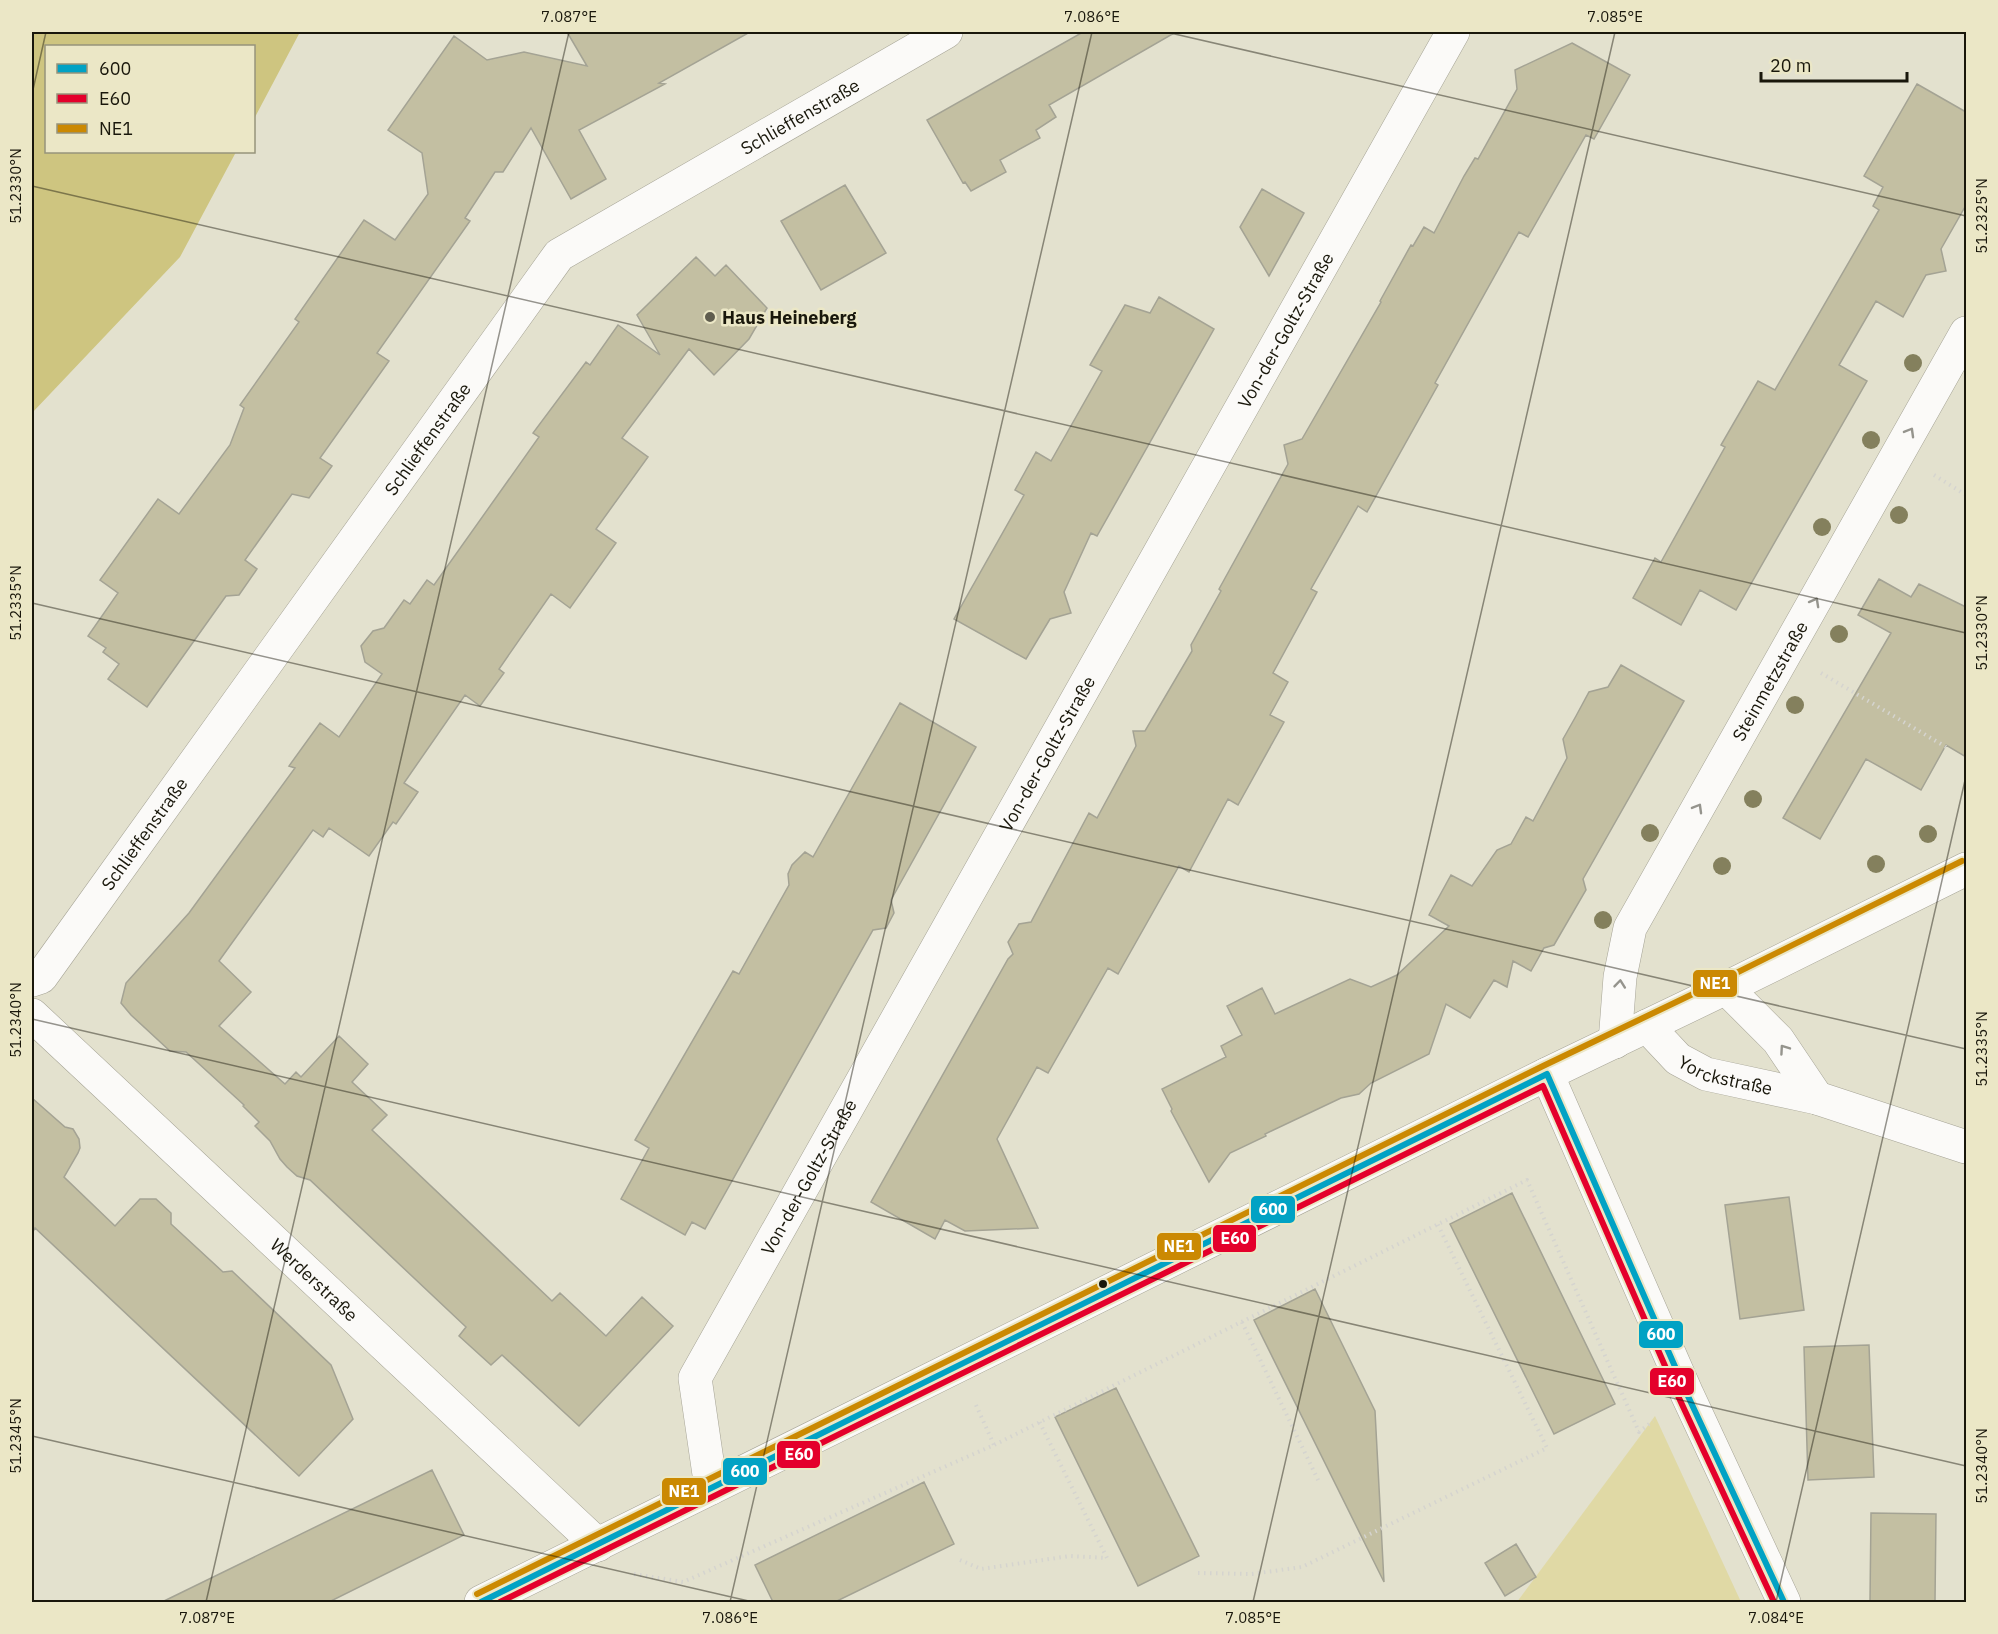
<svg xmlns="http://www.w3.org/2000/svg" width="1998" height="1634" viewBox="0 0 1998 1634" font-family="'IBM Plex Sans',sans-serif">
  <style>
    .green { fill: #e0d9a5 }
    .forest { fill: #cec580 }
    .building { fill: #c3bfa2; stroke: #a4a394; stroke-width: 1.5 }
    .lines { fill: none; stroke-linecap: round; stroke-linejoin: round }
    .street-casing { stroke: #a6a496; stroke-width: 34 }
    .secondary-casing { stroke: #a6a496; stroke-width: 34 }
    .primary-casing { stroke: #a6a496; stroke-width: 34 }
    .path { stroke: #d5d4cf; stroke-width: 4; stroke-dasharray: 1.5 4.5; stroke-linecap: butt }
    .street { stroke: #fbfaf8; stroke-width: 33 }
    .secondary { stroke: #fbfaf8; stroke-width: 33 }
    .primary { stroke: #fbfaf8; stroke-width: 33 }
    .bus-1-casing { stroke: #ebe7c6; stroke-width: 10 }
    .bus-2-casing { stroke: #ebe7c6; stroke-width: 10 }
    .bus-3-casing { stroke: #ebe7c6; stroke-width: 10 }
    .bus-1 { stroke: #01a2c4; stroke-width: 6 }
    .bus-2 { stroke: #e4002b; stroke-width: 6 }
    .bus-3 { stroke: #cb8902; stroke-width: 6 }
    .tree { fill: #84805d }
    .oneway { stroke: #95948d }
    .ticks { fill: none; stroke: #19170b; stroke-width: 1.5; stroke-opacity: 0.45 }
    .poi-dot { fill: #605e4f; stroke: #ebe7c6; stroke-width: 2 }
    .bus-dot { fill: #19170b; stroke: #ebe7c6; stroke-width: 2 }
    .labels { text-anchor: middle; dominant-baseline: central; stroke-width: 5; stroke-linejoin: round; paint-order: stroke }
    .street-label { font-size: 18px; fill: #19170b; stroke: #ebe7c6 }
    .poi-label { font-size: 18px; font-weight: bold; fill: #19170b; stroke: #ebe7c6; text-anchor: start }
    .line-badge { stroke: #ebe7c6; stroke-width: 2 }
    .badge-label { font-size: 16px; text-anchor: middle; font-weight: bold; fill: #fff }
    .neatline { fill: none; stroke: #19170b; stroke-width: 2 }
    .ticks-label { font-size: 15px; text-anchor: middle; fill: #19170b }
  </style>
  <rect width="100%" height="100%" fill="#e3e1ce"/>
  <path class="green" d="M1655,1416L1741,1602H1517Z"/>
  <path class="forest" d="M32,32H300L254,119V46H46V152H236L180,257L32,413Z"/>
  <path class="building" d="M567,32H750L659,83L665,84L579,130L606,179L571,199L531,128L503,172H495L465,218L470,221L377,353L389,361L320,458L332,466L309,498L292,494L245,560L257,569L239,595L226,596L147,707L108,679L119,664L103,652L106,648L88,636L118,593L100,580L158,499L179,514L230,445L244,408L240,405L299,322L295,319L364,220L395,240L428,194L422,153L388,130L454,36L487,60L524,52L587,66Z
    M1083,32H1176L1049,105L1056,117L1036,130L1040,138L1000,160L1006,172L971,191L965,182L963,183L927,120Z
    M1572,43L1630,75L1594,139L1586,135L1528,237L1519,232L1435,383L1438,385L1367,512L1358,506L1311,589L1317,592L1273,673L1288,682L1270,715L1284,722L1238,805L1228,799L1189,872L1179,866L1118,974L1108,968L1048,1073L1037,1067L997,1139L1038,1228L965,1231L945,1220L935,1239L871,1202L1008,959L1013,954L1008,942L1019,924L1031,922L1089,813L1097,818L1136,746L1133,731H1145L1192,651L1191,645L1221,591L1219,589L1288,464L1284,445L1302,439L1381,302L1380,301L1411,245L1413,246L1424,227L1434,233L1464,176L1475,158L1478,159L1517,89L1515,70Z
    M1917,84L1966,112V205L1941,249L1946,271L1926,275L1903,317L1876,301L1839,365L1867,381L1736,610L1700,590L1681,625L1633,598L1655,558L1661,562L1725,447L1721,445L1758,381L1775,390L1879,210L1873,206L1883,187L1864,176Z
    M845,185L886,253L821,290L781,221Z
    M1262,189L1304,213L1269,276L1240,227Z
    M696,257L715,276L726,265L767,308L749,339L714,375L689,349L622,438L648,457L596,529L616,543L570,608L551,594L499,669L504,673L480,706L465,695L404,783L418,792L396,824L393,822L369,856L329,828L323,837L313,830L219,961L251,992L219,1026L285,1084L296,1072L301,1077L339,1036L368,1064L352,1082L387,1115L372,1130L552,1301L560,1293L606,1336L642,1297L673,1326L579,1426L502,1355L491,1365L459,1336L466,1327L310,1180L297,1176L287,1167L280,1159L270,1141L255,1126L259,1122L243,1106L244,1105L186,1052L170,1051L131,1015L121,1003L126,983L189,913L295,768L289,766L320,723L339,737L382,674L365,662L361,646L373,631L384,628L404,600L410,604L427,580L434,585L539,437L533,433L586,362L590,365L618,325L660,355L637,315Z
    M1159,297L1214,329L1097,536L1091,533L1064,592L1071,613L1050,619L1026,659L954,619L1024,495L1015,490L1036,452L1051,461L1102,371L1090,365L1125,305L1150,313Z
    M1879,579L1911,597L1919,584L1966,607V757L1946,745L1921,790L1866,759L1820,839L1783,818L1891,633L1858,615Z
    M1621,665L1684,701L1583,879L1586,890L1554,945L1544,948L1531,971L1513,961L1507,987L1494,980L1470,1018L1446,1004L1429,1054L1371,1083L1359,1094L1341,1098L1265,1134L1266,1136L1230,1153L1209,1182L1171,1111L1172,1109L1162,1089L1226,1057L1221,1046L1242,1035L1227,1006L1262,988L1275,1014L1350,979L1371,987L1397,975L1449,926L1429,915L1451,875L1472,886L1497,850L1511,844L1526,817L1533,821L1567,758L1563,739L1576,716L1589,692L1608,687Z
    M900,703L976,747L891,900L894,913L886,928L873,930L705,1229L692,1222L685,1235L621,1199L649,1148L635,1140L733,971L739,974L789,885L788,874L792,865L805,852L813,857Z
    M32,1098L65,1127L73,1129L79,1139L80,1148L78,1153L64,1177L115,1226L140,1199H156L171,1213V1224L223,1272L232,1271L331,1365L353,1419L299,1476L35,1228L32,1233Z
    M1512,1193L1615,1404L1554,1434L1450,1224Z
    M1789,1197L1804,1310L1740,1319L1725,1205Z
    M1315,1289L1375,1411L1384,1582L1254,1320Z
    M1869,1345L1874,1477L1808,1480L1804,1347Z
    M1116,1388L1199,1556L1138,1586L1055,1417Z
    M432,1470L464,1535L329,1602H162Z
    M924,1482L954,1544L835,1602H773L755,1565Z
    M1871,1513L1936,1514L1935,1602H1870Z
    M1516,1544L1536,1577L1505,1596L1485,1563Z"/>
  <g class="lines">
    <g class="street-casing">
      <g id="street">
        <path id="s1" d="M32,980L41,977L559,255L946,32"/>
        <path d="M1726,988L1778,1040L1817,1098"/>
        <path id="s2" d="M32,1015L598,1545"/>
        <path id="s3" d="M1647,1026L1678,1059L1706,1074L1817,1098L1966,1147"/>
        <path id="s4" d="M1615,1042L1620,977L1630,928L1966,333"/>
        <path id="s5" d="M711,1488L695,1378L1453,32"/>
      </g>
    </g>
    <g class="secondary-casing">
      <path id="secondary" d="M1547,1074L1687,1394L1784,1602"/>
    </g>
    <g class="primary-casing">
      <path id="primary" d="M481,1602L1547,1074L1726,988L1966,869"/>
    </g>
    <path class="path" d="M1934,475L1966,495
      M1821,673L1946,747
      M1242,1322L1320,1484
      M976,1405L994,1445
      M960,1560L981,1569L1070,1556L1107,1558L1039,1421
      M1198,1573L1252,1574L1302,1567L1547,1448L1437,1223
      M634,1574L683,1582L994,1445L1527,1180L1639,1432L1653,1421"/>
    <use href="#street" class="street"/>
    <use href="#secondary" class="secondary"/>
    <use href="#primary" class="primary"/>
    <g class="bus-1-casing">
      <path id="bus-1" d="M481,1602L1547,1074L1687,1394L1784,1602"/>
    </g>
    <g class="bus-2-casing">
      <path id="bus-2" d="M500,1602L1543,1086L1679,1398L1774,1602"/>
    </g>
    <g class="bus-3-casing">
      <path id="bus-3" d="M477,1594L1543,1066L1722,980L1962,861"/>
    </g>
    <use href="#bus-1" class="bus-1"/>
    <use href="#bus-2" class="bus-2"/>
    <use href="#bus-3" class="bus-3"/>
  </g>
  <g class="tree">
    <circle cx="1913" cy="363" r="9"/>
    <circle cx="1871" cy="440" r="9"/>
    <circle cx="1899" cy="515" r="9"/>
    <circle cx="1822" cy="527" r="9"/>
    <circle cx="1839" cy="634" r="9"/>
    <circle cx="1795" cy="705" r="9"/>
    <circle cx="1753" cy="799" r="9"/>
    <circle cx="1650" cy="833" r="9"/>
    <circle cx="1928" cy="834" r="9"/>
    <circle cx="1876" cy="864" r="9"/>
    <circle cx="1722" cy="866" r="9"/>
    <circle cx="1603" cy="920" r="9"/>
  </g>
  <defs><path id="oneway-chevron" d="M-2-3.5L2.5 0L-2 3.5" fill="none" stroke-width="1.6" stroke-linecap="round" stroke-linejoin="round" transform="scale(1.5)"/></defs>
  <g class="oneway">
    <use href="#oneway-chevron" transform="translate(1910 432) rotate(-60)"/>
    <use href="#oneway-chevron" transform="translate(1815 602) rotate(-61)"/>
    <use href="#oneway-chevron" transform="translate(1698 808) rotate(-60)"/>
    <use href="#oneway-chevron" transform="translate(1620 984) rotate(-84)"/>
    <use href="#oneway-chevron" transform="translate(1784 1049) rotate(-125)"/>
  </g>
  <path class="ticks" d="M1166,32L1966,216M32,94L46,32M32,186L1966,633M32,603L1966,1049M32,1019L1966,1466M32,1436L753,1602M206,1602L569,32M730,1602L1092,32M1253,1602L1615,32M1776,1602L1966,776"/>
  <circle class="poi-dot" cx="710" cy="317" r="6"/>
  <circle class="bus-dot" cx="1103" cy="1284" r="5"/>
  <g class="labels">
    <g class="street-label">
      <text stroke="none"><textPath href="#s1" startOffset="1176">Schlieffenstraße</textPath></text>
      <text stroke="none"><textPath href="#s5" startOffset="1314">Von-der-Goltz-Straße</textPath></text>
      <text stroke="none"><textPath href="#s1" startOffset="672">Schlieffenstraße</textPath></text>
      <text stroke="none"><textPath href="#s4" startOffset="399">Steinmetzstraße</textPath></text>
      <text stroke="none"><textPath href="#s5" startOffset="828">Von-der-Goltz-Straße</textPath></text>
      <text stroke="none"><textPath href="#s1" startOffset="186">Schlieffenstraße</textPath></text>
      <text stroke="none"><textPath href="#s3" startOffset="96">Yorckstraße</textPath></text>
      <text stroke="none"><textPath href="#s5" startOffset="342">Von-der-Goltz-Straße</textPath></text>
      <text stroke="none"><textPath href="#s2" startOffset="387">Werderstraße</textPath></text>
    </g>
    <g class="poi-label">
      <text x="722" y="317">Haus Heineberg</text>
    </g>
  </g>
  <g class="line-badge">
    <rect x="1692" y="969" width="46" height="29" rx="6" fill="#cb8902"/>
    <rect x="1250" y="1195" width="46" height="29" rx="6" fill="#01a2c4"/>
    <rect x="1212" y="1224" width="45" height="29" rx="6" fill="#e4002b"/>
    <rect x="1156" y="1232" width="46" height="29" rx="6" fill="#cb8902"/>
    <rect x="1638" y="1320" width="46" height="29" rx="6" fill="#01a2c4"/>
    <rect x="1649" y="1367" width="46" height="29" rx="6" fill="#e4002b"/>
    <rect x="776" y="1440" width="45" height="29" rx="6" fill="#e4002b"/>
    <rect x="722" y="1457" width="46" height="29" rx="6" fill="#01a2c4"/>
    <rect x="661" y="1477" width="46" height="29" rx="6" fill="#cb8902"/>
  </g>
  <g class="badge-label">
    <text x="1715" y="989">NE1</text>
    <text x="1273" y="1215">600</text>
    <text x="1235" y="1244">E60</text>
    <text x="1179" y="1252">NE1</text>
    <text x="1661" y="1340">600</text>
    <text x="1672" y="1387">E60</text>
    <text x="799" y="1460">E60</text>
    <text x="745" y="1477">600</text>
    <text x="684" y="1497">NE1</text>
  </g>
  <rect width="1998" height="1634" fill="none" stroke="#ebe7c6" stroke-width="66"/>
  <rect x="45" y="45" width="210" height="108" fill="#ebe7c6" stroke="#97947b" stroke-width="1.5"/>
  <rect x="57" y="64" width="30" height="9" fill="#01a2c4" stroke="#97947b" stroke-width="1.5"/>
  <text x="99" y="75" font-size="18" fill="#19170b">600</text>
  <rect x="57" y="94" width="30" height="9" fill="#e4002b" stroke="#97947b" stroke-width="1.5"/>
  <text x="99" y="105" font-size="18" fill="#19170b">E60</text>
  <rect x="57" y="124" width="30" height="9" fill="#cb8902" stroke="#97947b" stroke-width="1.5"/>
  <text x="99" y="135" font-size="18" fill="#19170b">NE1</text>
  <path d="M1761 72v9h146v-9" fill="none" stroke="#19170b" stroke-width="3"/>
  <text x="1770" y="72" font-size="18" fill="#19170b" stroke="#ebe7c6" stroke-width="4.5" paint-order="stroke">20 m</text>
  <rect x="33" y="33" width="1932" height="1568" class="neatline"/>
  <g class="ticks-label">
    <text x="569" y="22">7.087°E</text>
    <text x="1092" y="22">7.086°E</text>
    <text x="1615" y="22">7.085°E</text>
    <text transform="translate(16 186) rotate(-90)" y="5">51.2330°N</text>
    <text transform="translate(1982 216) rotate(-90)" y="5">51.2325°N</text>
    <text transform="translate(16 603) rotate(-90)" y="5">51.2335°N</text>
    <text transform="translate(1982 633) rotate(-90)" y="5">51.2330°N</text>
    <text transform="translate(16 1020) rotate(-90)" y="5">51.2340°N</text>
    <text transform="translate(1982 1049) rotate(-90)" y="5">51.2335°N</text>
    <text transform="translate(16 1436) rotate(-90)" y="5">51.2345°N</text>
    <text transform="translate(1982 1466) rotate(-90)" y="5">51.2340°N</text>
    <text x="207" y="1623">7.087°E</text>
    <text x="730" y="1623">7.086°E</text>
    <text x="1253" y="1623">7.085°E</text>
    <text x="1776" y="1623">7.084°E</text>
  </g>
</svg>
